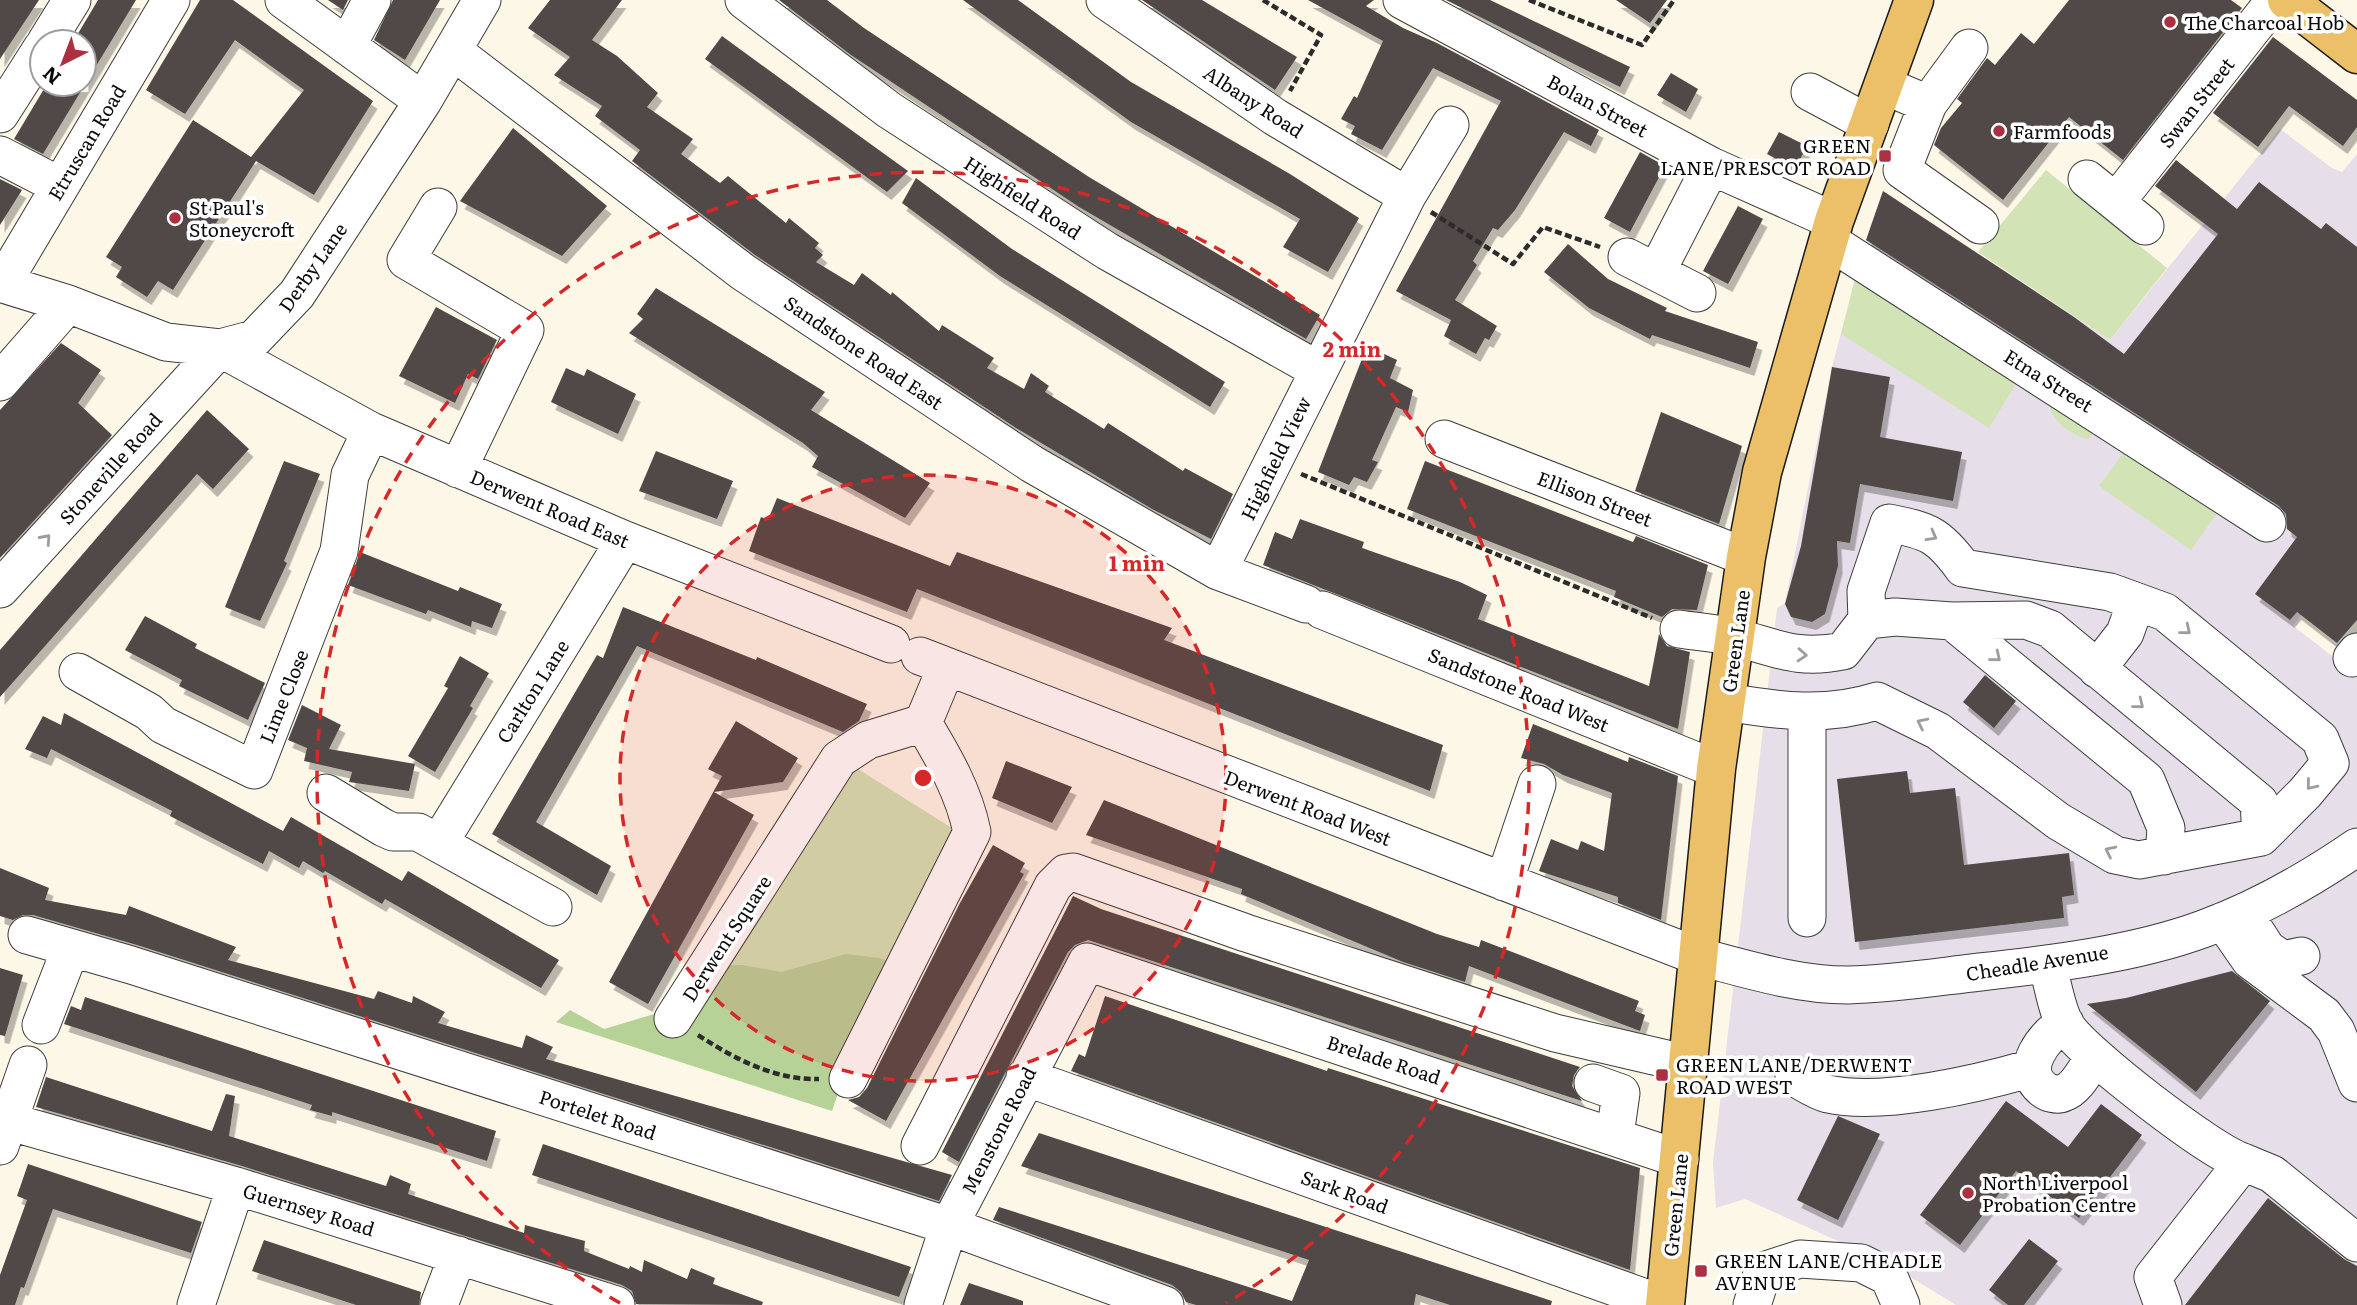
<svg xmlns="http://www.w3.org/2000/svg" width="2357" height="1305" viewBox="0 0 2357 1305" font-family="Literata,serif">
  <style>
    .industrial { fill: #e6dee8 }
    .green { fill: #d2e3b6 }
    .forest { fill: #b7d297 }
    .building { fill: #514a47; filter: url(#shadow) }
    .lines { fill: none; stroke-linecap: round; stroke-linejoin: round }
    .minor-casing { stroke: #3d3d3d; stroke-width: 39 }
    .major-casing { stroke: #1b1b1b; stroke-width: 41 }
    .path { stroke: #2c2c2c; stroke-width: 4.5; stroke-dasharray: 7 3.5; stroke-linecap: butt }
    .minor { stroke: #fff; stroke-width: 37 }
    .major { stroke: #ecbf69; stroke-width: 38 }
    .oneway { stroke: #9d9d9d }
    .ring { fill: none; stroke: #d62828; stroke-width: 3.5; stroke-dasharray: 12 9 }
    .poi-dot { fill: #ab3042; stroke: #fff; stroke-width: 2.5 }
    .labels { text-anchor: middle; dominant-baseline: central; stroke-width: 7; stroke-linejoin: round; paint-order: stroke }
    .poi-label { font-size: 19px; fill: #0a0a0a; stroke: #fff; text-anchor: start }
    .street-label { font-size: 19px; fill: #0a0a0a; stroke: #fff }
    .centre { fill: #d62828; stroke: #fff; stroke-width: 3.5 }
    .ring-label { font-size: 21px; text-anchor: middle; font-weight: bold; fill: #d62828; stroke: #fff; stroke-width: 7; stroke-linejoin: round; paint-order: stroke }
  </style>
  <defs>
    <filter id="shadow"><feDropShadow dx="4.5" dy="8" stdDeviation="0" flood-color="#0004"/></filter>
  </defs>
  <rect width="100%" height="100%" fill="#fdf7e8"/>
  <path class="industrial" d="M2280,129L2332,168L2342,172L2357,154V542L2293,626L2357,675V1305H1956L1889,1264L1745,1199L1716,1208L1713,1163L1777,608L1785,603L1832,367L1863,250L1883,191L2110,340Z"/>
  <path class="green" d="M2046,170L2167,268L2110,340L1978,252Z
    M1857,271L2023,372L1989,428L1841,334Z
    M2053,403L2095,431L2089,439C2074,436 2055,424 2050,409Z
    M2132,441L2225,502L2191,550L2099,486Z
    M850,764L963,835L838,1055L705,989Z"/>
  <path class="forest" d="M846,954L880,958L894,964L846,1070L832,1111L556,1022L570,1010L604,1029L661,1012L728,965H742L781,972Z"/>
  <path class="building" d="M0,0H39L0,59Z
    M98,0H136L43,154L14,139L47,84H84V42H73Z
    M200,0H233L373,101L314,195L256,161L173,290L158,281L147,297L116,277L122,267L106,257L193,120L251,157L304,90L235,40L185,114L146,90Z
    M328,0H348L343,10Z
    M393,0H440L405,60L374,40Z
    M550,0H622L592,40L617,56L658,93L647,107L693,139L681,154L720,183L728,176L786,223L789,218L819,243L815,248L823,255L816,262L854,285L862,273L891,295L892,292L939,331L942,325L994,358L987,368L1024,389L1031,373L1049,386L1045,392L1104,429L1108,423L1183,471L1185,468L1233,494L1211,539L1152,509L1016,428L755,255L632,161L640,150L595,116L602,106L554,75L570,57L528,28Z
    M779,0H827L864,28L1089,177L1320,315L1306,339L1079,207L851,55Z
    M963,0H1018L1131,82L1290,174L1359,218L1328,272L1283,247L1300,219L1131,122Z
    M1142,0H1202L1297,57L1275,90Z
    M1308,0H1374L1366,6L1403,28L1437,43L1599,130L1591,146L1564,132L1515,210L1498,230L1493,228L1473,261L1477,265L1455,300L1497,326L1489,340L1485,338L1476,354L1444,336L1451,320L1396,291L1501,101L1433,68L1382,150L1351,134L1355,126L1341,119L1354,96L1357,98L1383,41Z
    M1446,0H1490L1630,67L1620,87Z
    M1616,0H1667L1650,23Z
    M2069,0H2231L2242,8L2123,160L2069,117L2003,200L1934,145L1941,128L1962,103L1957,99L1987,58L1995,65L2021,33L2034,44Z
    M722,36L811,101L908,171L887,192L705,59Z
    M2273,37L2357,100V127L2343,146L2289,106L2258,147L2213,113Z
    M1671,73L1698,89L1686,112L1657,95Z
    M513,128L607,206L562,256L460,201Z
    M1779,132L1807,146L1795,169L1767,154Z
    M1640,152L1665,166L1630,232L1604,218Z
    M2176,160L2237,209L2259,182L2321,229L2326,223L2357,247V620L2337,643L2297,612L2290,620L2255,594L2297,537L2287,529L2286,514L2279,506L1866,240L1883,191L2074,317L2124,354L2218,234L2155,186Z
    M916,178L1012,249L1225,382L1210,407L1000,276L902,203Z
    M0,179L22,190L0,225Z
    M1738,206L1763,219L1728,284L1703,271Z
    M1568,244L1608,279L1667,308L1665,311L1758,342L1750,368L1652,335L1650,339L1589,308L1544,272Z
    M656,288L825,392L811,410L930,483L905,518L812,467L818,456L803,443L629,333L643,319L637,314Z
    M436,307L497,340L478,379L468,374L455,403L399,376Z
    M61,343L101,370L78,403L112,435L0,558V410Z
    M1367,346L1397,360L1390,378L1413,390L1408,412L1396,407L1372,460L1378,462L1367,482L1354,477L1349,485L1318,472Z
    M1832,367L1890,377L1880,437L1962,452L1953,501L1860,484L1850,543L1837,541L1838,566L1825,614L1812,622L1791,617L1785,604L1801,546Z
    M566,368L584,376L587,369L636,394L618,434L551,402Z
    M207,410L249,449L213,489L197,474L0,697V650Z
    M1661,412L1742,446L1719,524L1635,491Z
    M656,451L733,481L717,519L639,491Z
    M284,461L320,474L284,561L287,563L260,621L225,607Z
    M1425,461L1633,542L1636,536L1708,565L1697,610L1672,609L1662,617L1614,597L1616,591L1407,509Z
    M777,498L950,566L957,552L1172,628L1164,640L1443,745L1430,791L917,589L907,612L749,551L761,517L768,520Z
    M1300,519L1364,542L1362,548L1460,582L1487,595L1478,619L1649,686L1659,634L1667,646L1690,652L1678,729L1263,565L1275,532L1292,539Z
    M360,552L458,591L460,587L502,604L492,628L472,621L471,627L428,610L426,614L348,585Z
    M623,607L756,660L757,657L867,704L859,721L843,732L637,646L536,822L611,866L597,895L492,834L597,655L603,658Z
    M145,616L197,644L195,648L265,683L248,720L179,686L182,680L125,650Z
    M460,656L489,673L470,706L473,708L435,772L408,756L448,688L444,686Z
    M1985,675L2016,701L1994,728L1963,702Z
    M302,705L341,725L329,749L415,764L409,791L349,782L352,772L304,761L307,748L288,740Z
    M64,713L283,831L291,817L402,881L408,871L559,960L541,988L385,899L382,904L325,871L323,873L303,861L299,868L269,851L263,864L170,816L172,811L51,749L47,758L25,749L43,716L61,725Z
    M736,721L798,758L783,782L714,792L754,815L648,1004L609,982L722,776L708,769Z
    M1533,724L1628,762L1629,757L1678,776L1661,920L1618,903V897L1539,871L1551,839L1578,850L1581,841L1604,851L1612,793L1563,775L1544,764L1521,758Z
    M1006,761L1072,787L1052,823L992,798Z
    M1907,771L1910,793L1955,788L1964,865L2069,853L2074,895L2062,897L2064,918L1855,942L1837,779Z
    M1104,800L1437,934L1479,947L1481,940L1639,1001L1635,1011L1645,1015L1640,1031L1469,966L1465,982L1403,962L1241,894L1242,889L1086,835Z
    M993,845L1025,863L1020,872L1024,874L886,1121L848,1100L859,1097L867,1088L960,903Z
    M0,868L49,888L45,900L126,915L129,906L236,947L228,960L374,999L378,991L412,1003L413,996L445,1012L438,1023L522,1048L526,1035L553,1047L546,1059L952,1175L939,1201L137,945L33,915H23L13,920L0,916Z
    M1073,896L1101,909L1580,1067L1574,1075L1572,1086L1582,1101L1088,940L1075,945L1068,952L959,1162L942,1152Z
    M0,968L23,975L5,1036L0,1035Z
    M2232,971L2270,1001L2196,1092L2087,1004L2126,998Z
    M1105,996L1327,1071L1328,1068L1640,1168L1630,1270L1071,1071L1079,1054L1085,1057Z
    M85,997L496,1131L487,1161L332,1112V1116L310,1110L312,1105L64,1024L71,1006L81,1010Z
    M46,1077L212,1131L226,1094L235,1096L229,1136L386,1186L390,1175L411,1184L408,1194L524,1233L525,1225L585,1241L584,1251L629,1269L630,1266L642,1272L644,1260L687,1279L691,1268L715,1278L713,1284L763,1302L762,1305L636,1304L632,1291L622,1285L242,1166L36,1107Z
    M2006,1101L2068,1147L2101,1104L2142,1135L2079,1218L2016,1171L1960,1245L1920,1215Z
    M1838,1116L1880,1134L1838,1220L1797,1200Z
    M1039,1133L1552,1301L1551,1305H1450L1416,1294L1414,1305H1196L1186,1302L1181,1292L1172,1285L993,1220L999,1207L1292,1301L1309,1260L1021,1166Z
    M543,1144L911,1267L899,1297L532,1175Z
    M28,1164L202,1222L191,1253L53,1209L24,1288L21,1287L15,1305H0V1275L27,1200L17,1196Z
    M2268,1198L2344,1259L2357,1266V1305H2185Z
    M2029,1239L2058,1261L2024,1305H2008L1989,1290Z
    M264,1240L421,1292L419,1305H356L252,1271Z
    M969,1283L1023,1301V1305H960Z"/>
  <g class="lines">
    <g class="minor-casing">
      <path id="minor" d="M284,0L423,101
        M744,0L889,110L1107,251L1318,370
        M1105,0L1275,117L1407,196
        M1402,0L1711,166L1834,221
        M46,42L72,0
        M347,46L372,0
        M453,51L743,272L1032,464L1218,571L1306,604
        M1885,86L1928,104L1902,170L1980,225
        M1810,92L1870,124
        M1928,104L1969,48
        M0,114L42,48
        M0,155L60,186
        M2087,179L2145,226
        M2116,202L2275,0
        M438,207L406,260L525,330L458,469
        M1829,241L2267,523
        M1627,257L1697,293
        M1657,271L1711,166
        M0,283L68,304L166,342L220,348L254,339L297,294L423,101L482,0
        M2,284L171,0
        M0,382L68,304
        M1444,439L1746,557
        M1218,571L1407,196L1450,125
        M0,589L220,348L371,431L625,540L891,644
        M1322,610L1716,769
        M1867,620L1895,617L1952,621L2146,780L2166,828L2164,856
        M1952,621L2026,620L2050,629L2259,802L2261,837
        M1679,629C1698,632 1719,633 1738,638C1779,649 1799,660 1843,651L1867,620L1866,591L1889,523C1929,531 1939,535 1963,568L2110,592L2165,612L2320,739L2330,763L2305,793L2261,837L2139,860L2115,855L2058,821L1938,731L1877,701C1827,717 1778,711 1727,702
        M920,656L1697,956C1746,969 1797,985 1848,985C1892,984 1936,977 1980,972C2052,964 2135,954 2203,929C2258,909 2309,880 2357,847
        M2352,658L2357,652
        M2097,669L2125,633L2136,602
        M78,672L149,712L163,725L254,770L339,551L350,475L371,431
        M1807,712V918
        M326,793L384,828L393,832H418L553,907
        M439,843L625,540
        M1504,882L1537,784
        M2223,921L2250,960L2324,1015L2336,1031L2357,1083
        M2256,932L2267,949L2283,960L2301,956
        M27,935L131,965L949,1226L1165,1305
        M2047,964C2053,983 2056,1009 2066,1026C2084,1054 2211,1152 2243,1162L2153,1277L2163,1305
        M673,1019L839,759L868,740L923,723
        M2065,1023C2045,1036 2017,1068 2043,1089C2048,1093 2057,1096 2063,1093C2077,1089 2087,1067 2095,1056
        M41,1025L70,950
        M1025,1077L1665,1305
        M1794,1077C1805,1083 1816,1091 1828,1094C1883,1106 1977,1084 2032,1068
        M848,1079L972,832C964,792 944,758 923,723L946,668
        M1593,1083L1621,1093L1615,1135
        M0,1119L236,1186L616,1305
        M0,1146L28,1065
        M920,1146L1053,886L1066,873L1073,872L1246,933L1555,1033L1688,1064
        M2243,1162L2272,1174L2357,1243
        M196,1305L236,1186
        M439,1305L458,1255
        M923,1305L949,1226L1087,962L1680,1159
        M1752,1305L1763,1271L1800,1259L1861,1263L1889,1277L1901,1305"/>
    </g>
    <g class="major-casing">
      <path id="major" d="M2287,0L2357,54
        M1665,1305L1716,769L1746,557L1762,472L1834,221L1914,0"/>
    </g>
    <path class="path" d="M1263,0L1321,35L1290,91
      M1529,0L1642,45L1674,0
      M1431,212L1513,264L1543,227L1600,247
      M1301,474L1652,618
      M698,1035C735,1059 774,1080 819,1079"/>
    <use href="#minor" class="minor"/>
    <use href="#major" class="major"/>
  </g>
  <defs><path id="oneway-chevron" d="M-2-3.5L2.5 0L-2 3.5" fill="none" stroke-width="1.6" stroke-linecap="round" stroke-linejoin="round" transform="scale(1.75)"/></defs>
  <g class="oneway">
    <use href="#oneway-chevron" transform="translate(1932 536) rotate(29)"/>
    <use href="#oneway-chevron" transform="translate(46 539) rotate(-48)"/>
    <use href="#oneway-chevron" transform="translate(2186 630) rotate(39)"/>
    <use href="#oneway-chevron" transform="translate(1802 655) rotate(4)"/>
    <use href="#oneway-chevron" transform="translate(1996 657) rotate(39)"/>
    <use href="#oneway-chevron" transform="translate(2139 704) rotate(39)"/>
    <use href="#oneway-chevron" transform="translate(1922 723) rotate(-154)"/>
    <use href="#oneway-chevron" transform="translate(2311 785) rotate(129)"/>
    <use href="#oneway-chevron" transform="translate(2110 851) rotate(-154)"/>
  </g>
  <circle cx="923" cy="778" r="303" fill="#d62828" fill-opacity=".12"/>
  <g class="ring">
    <circle cx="923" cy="778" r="303"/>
    <path d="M620 1303A606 606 0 1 1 1226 1303"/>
  </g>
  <g class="poi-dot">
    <circle cx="2170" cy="22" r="7"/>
    <circle cx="1999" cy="131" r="7"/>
    <rect x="1878" y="149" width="14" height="14" rx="3.5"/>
    <circle cx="175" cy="218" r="7"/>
    <rect x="1655" y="1068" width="14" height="14" rx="3.5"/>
    <circle cx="1968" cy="1193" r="7"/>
    <rect x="1694" y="1264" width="14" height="14" rx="3.5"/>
  </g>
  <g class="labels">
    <g class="poi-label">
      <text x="2184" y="22">The Charcoal Hob</text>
      <text x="2013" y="131">Farmfoods</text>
      <text x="1871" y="145" text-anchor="end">GREEN<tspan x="1871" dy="22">LANE/PRESCOT ROAD</tspan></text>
      <text x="189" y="207">St Paul's<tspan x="189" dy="22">Stoneycroft</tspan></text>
      <text x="1676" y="1064">GREEN LANE/DERWENT<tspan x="1676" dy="22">ROAD WEST</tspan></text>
      <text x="1982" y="1182">North Liverpool<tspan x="1982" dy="22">Probation Centre</tspan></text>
      <text x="1715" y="1260">GREEN LANE/CHEADLE<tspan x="1715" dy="22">AVENUE</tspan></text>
    </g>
    <g class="street-label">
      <text transform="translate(1254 101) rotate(33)">Albany Road</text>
      <text transform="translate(2196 102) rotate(-52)">Swan Street</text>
      <text transform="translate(1598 105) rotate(28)">Bolan Street</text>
      <text transform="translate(86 142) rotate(-59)">Etruscan Road</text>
      <text transform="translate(1023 197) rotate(33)">Highfield Road</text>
      <text transform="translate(312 267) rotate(-55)">Derby Lane</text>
      <text transform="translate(864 352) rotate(34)">Sandstone Road East</text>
      <text transform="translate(2049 380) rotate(32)">Etna Street</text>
      <text transform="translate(1275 458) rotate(-64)">Highfield View</text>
      <text transform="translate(110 468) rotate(-48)">Stoneville Road</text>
      <text transform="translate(1595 498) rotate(21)">Ellison Street</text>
      <text transform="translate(550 508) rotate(23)">Derwent Road East</text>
      <text transform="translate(1735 641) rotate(-82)">Green Lane</text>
      <text transform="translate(1519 689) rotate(22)">Sandstone Road West</text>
      <text transform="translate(532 691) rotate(-58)">Carlton Lane</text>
      <text transform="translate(283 696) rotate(-68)">Lime Close</text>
      <text transform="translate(1308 807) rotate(21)">Derwent Road West</text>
      <text transform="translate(726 938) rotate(-57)">Derwent Square</text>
      <text transform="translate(2037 962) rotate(-9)">Cheadle Avenue</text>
      <text transform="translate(1384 1059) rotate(18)">Brelade Road</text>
      <text transform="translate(598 1114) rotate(18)">Portelet Road</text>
      <text transform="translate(998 1130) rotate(-63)">Menstone Road</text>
      <text transform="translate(1345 1191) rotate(20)">Sark Road</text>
      <text transform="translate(1675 1205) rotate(-84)">Green Lane</text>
      <text transform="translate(309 1209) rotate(17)">Guernsey Road</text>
    </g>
  </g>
  <circle cx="923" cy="778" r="10" class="centre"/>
  <g class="ring-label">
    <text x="1352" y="357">2 min</text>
    <text x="1137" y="571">1 min</text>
  </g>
  <g transform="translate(63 63) rotate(222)"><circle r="33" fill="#ffffff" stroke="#9d9d9d" stroke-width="2"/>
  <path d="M0-5L12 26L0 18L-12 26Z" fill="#ab3042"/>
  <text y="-10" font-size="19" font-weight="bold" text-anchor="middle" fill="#0a0a0a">N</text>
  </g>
</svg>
